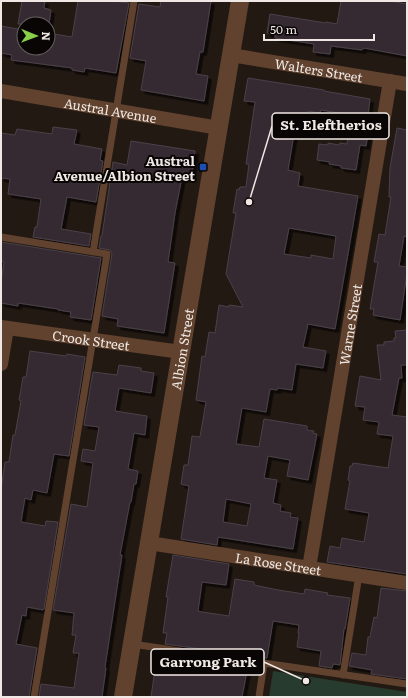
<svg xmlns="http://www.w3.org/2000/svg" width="408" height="698" viewBox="0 0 408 698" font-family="Literata,serif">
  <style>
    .green { fill: #273c2e }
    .building { fill: #342a31; stroke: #4b4149; fill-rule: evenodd; filter: url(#shadow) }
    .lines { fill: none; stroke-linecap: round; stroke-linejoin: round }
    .service { stroke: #60422e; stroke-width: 7 }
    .minor { stroke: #60422e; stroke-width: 14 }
    .tertiary { stroke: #60422e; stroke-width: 18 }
    .transit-dot { fill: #1a4fb4; stroke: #090504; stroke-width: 1.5 }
    .labels { text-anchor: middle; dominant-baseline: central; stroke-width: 4; stroke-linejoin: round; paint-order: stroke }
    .street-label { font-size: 13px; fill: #efe8e4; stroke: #090504 }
    .poi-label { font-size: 13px; font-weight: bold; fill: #efe8e4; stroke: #090504; text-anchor: end }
    .leader { fill: none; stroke: #efe8e4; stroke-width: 1.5 }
    .callout-dot { fill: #efe8e4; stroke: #090504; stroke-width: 1.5 }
    .callout { fill: #090504; stroke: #efe8e4; stroke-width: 1.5 }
    .callout-label { font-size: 14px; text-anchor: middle; font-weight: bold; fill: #efe8e4 }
  </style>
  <defs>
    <filter id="shadow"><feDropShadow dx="3.5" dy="3.5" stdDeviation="0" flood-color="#0009"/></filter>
  </defs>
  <rect width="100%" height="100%" fill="#231913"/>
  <path class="green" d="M273,671L407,692V697H269Z"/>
  <path class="building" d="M22,1H45L44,8L51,10L49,24H18Z
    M78,1H113L129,3L116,73L85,68L84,72L72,70V68L11,60L12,55L1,53V26L24,30V48H48V33L72,37Z
    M161,1H211L203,52H200L196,74L208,76L204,101L141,90L146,61L130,58L139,4L160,7Z
    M341,1H389L407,4V56L364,48L362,50L331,46L330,54L313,52L314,44L275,38V35L267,33L270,14L326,23V22L337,24Z
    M248,78L324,90V91L370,99L368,116H371L366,146L360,145L356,170L341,168V166L329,164L330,162L317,160L319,144L328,145V143L339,145L340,143L347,144L351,115L321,110L320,113L308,111L304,135L294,134L288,170L300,173L298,186L358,196L335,329L308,324L303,347L326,351L323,368L296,364L292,390L278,388L277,390L270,389L266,412L242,408L236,444L259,447L264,419L307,426V430L314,431L313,433L317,434L308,480L287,476L290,460L268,456L264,478L277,480L273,503L281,505L280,511L291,513L290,517L298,518L293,549L218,537L217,545L181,539L189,486L181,484L184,465H188L192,436L200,437L206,402L196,400L202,356L205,357L209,332L215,333L219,305L229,307V305L243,307L226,274L236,213H233L237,189L239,190L240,187H246L249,164H246L255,102L244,101ZM289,228L336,236L333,259L311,255V258L284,254ZM226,499L251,504L247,526L223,522Z
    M53,127L77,130L74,144L102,149L100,160L103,161L96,202L67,197L61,229L91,234L89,246L33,237L35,227H37L41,199L8,194L10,179L1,178V133L15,135L17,129L52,134Z
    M397,128L407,130V237L404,236L399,266L407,267V273L400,320L373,315L374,309H370L378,262H374L379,234L385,235L391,197H389L390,168Z
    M131,141L195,151L192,174L183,172L175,213L168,262L175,263L164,333L117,326L118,319L102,316L112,254L110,250L99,248L101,236H102L113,162L127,165Z
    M1,242L101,258L91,320L70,317L71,312L58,310V309L18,303V306L1,303V282L4,262L1,261Z
    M407,330V365H401L402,378H399L392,415L407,417V574L327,562L330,546L340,548L342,538L364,542L369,513L345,509L350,481L348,480L350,466H352L353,463L388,468L393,436L377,434L379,422L363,420L365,407L355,406L360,376L381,380L377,345H384V342L394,341V338H396L395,331Z
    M30,351L66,356L67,354L85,357L69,456L54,454L47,493L33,490L31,500L25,498L21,522L45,526L46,521L58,522L44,609L43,610L27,607L26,616L22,615L16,644L37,648L29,697H1V490L5,462H9L13,435H15L21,401L19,400L21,389L23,377H26Z
    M119,365L141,368V371L154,373L151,393L119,388L115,411L147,416L145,435L134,433L128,469L138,471L136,484H134L131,502H130L120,555H122L105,667L106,668L102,697H39L41,684L74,688L79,653H73L76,635H72L74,613L53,610L71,504L87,507L93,463L81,461L83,449L95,451L99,427L84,425L93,372L117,375Z
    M173,555L229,564L226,585L202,582L198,611L202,612L229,616L235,579L254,582V585L278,590L304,594L305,589L328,593L327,595L350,598L345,629H344L340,665L333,664L332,668L319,666L321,651L297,647L299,633H298L299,625L273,621L267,658L165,644L167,633H163L168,597H166Z
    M381,588L407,591V679L371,674L372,670L349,666L352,653L366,655L368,637H370L374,617L377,618Z
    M164,654L248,666L242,697H151L157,656H163Z"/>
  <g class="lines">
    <path class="service" d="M1,237L107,254L34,697
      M93,252L134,1
      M132,644L255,662
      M343,675L359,575
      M259,697L264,663L407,684"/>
    <g class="minor">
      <path id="s1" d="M231,55L407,84"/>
      <path id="s2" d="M1,91L219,128"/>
      <path id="s3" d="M1,327L181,352"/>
      <path d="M1,364L7,328"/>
      <path id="s4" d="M149,543L407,583"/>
      <path id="s5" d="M309,568L390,81"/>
    </g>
    <path class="tertiary" id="s6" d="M123,697L240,1"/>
  </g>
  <rect class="transit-dot" x="199" y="163" width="8" height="8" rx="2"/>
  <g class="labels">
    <g class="street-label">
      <text stroke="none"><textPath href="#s1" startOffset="89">Walters Street</textPath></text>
      <text stroke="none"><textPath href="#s2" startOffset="111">Austral Avenue</textPath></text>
      <text stroke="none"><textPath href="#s5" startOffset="247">Warne Street</textPath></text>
      <text stroke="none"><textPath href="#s3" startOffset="91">Crook Street</textPath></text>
      <text stroke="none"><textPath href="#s6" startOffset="353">Albion Street</textPath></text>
      <text stroke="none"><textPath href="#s4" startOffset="131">La Rose Street</textPath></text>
    </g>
    <g class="poi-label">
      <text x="195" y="160">Austral<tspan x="195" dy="15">Avenue/Albion Street</tspan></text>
    </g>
  </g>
  <path class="leader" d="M249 202L272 126M306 681L264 662"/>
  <g class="callout-dot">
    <circle cx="249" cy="202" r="4"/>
    <circle cx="306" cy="681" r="4"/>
  </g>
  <g class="callout">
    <rect x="272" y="113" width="117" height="26" rx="4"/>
    <rect x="151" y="649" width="113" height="26" rx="4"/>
  </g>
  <g class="callout-label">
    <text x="331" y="130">St. Eleftherios</text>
    <text x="208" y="667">Garrong Park</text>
  </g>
  <rect width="408" height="698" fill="none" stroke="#efe8e4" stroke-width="4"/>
  <g transform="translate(36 36) rotate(91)"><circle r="19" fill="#090504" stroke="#65605e"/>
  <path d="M0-3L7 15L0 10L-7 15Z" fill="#88cf4a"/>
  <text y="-6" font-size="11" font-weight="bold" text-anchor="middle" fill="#efe8e4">N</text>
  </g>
  <path d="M264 34v6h110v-6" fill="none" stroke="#efe8e4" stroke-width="2"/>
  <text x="270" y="34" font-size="12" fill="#efe8e4" stroke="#090504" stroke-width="3" paint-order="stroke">50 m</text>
</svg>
